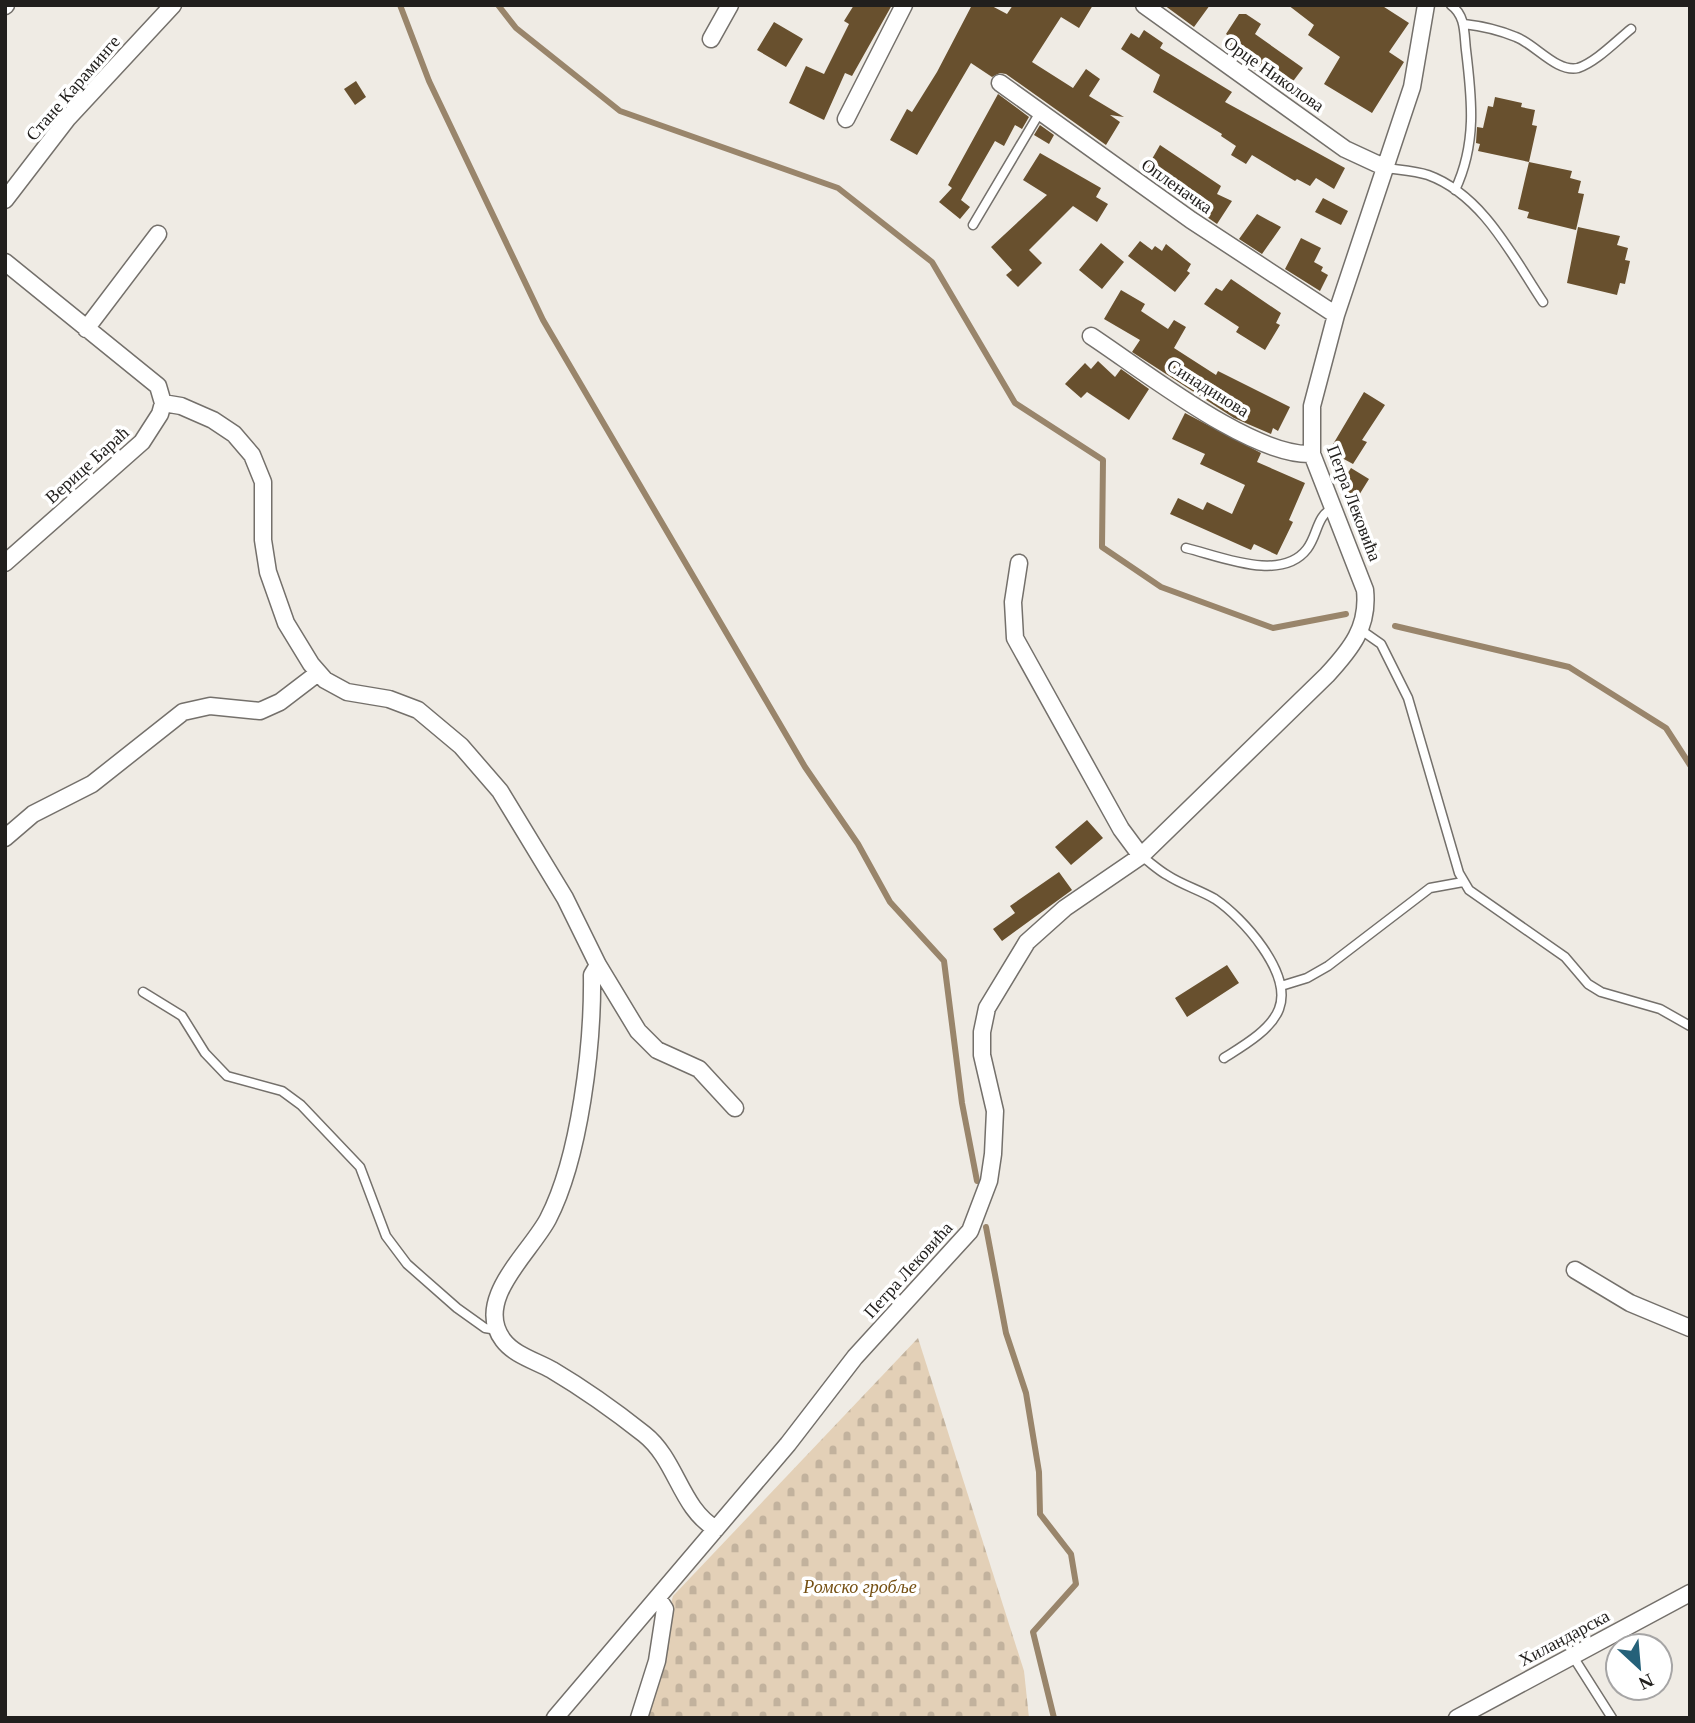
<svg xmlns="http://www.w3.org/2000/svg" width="1695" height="1723" viewBox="0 0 1695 1723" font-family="Georgia,serif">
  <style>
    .cemetery { fill: url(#cemetery-stones) }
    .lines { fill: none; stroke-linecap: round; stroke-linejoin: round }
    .stream { stroke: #99856b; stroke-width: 6 }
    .building { fill: #68502e }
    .lane-casing { stroke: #74706b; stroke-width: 11 }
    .street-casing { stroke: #74706b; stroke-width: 19 }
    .lane { stroke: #fff; stroke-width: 8 }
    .street { stroke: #fff; stroke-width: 16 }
    .labels { text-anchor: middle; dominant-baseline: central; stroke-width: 7; stroke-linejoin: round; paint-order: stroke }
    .street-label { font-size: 18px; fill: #211f1d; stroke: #fff }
    .park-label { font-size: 18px; font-style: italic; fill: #744f12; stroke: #fff }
  </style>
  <defs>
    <pattern id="cemetery-stones" width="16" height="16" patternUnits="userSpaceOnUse" patternTransform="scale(1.75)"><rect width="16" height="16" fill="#e3d0b7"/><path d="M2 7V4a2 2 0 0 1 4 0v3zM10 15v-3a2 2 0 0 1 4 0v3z" fill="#c2b29d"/></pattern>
  </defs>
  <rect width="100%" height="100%" fill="#efebe4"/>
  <path class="cemetery" d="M918,1338L1024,1671L1029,1718H640L673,1596Z"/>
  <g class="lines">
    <path class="stream" d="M400,5L429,81L543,320L805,767L858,844L890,902L944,961L962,1103L977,1181
      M498,5L516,28L620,111L838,188L932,262L1015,403L1103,460L1102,547L1161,587L1273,628L1346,614
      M1395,626L1569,667L1666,728L1690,765
      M986,1227L1006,1333L1026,1393L1039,1472L1040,1514L1071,1554L1076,1584L1033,1632L1054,1718"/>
  </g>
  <path class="building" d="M854,5H892L852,76L845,73L824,120L789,103L806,66L824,74L849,24L844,21Z
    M972,5H990L1007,14L1013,5H1093L1079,28L1061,17L1032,62L1073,88L1086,69L1100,79L1089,96L1124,117L1110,115L1120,122L1106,145L1006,74L1000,73L992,77L971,63L917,155L890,140L907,109L912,112L937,72Z
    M1164,5H1210L1194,27Z
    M1288,5H1381L1409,23L1389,52L1404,62L1372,113L1324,84L1340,57L1308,35L1314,25Z
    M1239,14H1246L1261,24L1255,34L1303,68L1285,92L1247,65L1250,60L1226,43L1230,37L1226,34Z
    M774,22L803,39L786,67L757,50Z
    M1144,30L1163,43L1160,48L1232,92L1225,102L1345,168L1334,189L1316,178L1310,186L1297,179L1295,181L1252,155L1246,164L1231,155L1236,146L1221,136L1222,134L1153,92L1160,75L1121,49L1131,33L1139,38Z
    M356,81L366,97L355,105L344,89Z
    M998,94L1029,117L1022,129L1015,125L1004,146L995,141L961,200L970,207L960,219L939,202L952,188L948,185Z
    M1495,97L1522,103L1521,107L1535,110L1532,125L1537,126L1529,162L1478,151L1480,144L1476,143L1477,127L1483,128L1488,106L1493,107Z
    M1040,125L1054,135L1049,144L1034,135Z
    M1160,145L1221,186L1217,194L1232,201L1217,224L1144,173Z
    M1040,153L1101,188L1096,197L1108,204L1097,222L1073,206L1029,250L1042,263L1018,287L1006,275L1012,270L991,247L1047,195L1023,180Z
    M1529,162L1572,171L1570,178L1581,181L1578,193L1584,194L1576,230L1527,218L1529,212L1518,209Z
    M1323,198L1348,211L1341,225L1315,212Z
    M1257,214L1281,227L1262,254L1239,239Z
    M1578,227L1620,236L1617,245L1628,248L1625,260L1630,261L1625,284L1620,283L1617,295L1567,283Z
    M1301,238L1321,248L1314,262L1323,267L1321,271L1328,275L1320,291L1285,269Z
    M1140,241L1152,250L1155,246L1162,251L1166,244L1191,264L1187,271L1190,273L1175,292L1128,256Z
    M1101,243L1124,262L1102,289L1079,270Z
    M1231,279L1281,313L1276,323L1280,325L1265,350L1236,332L1239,327L1204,304L1216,288L1222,291Z
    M1121,290L1145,304L1141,311L1168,329L1174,320L1186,327L1174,348L1216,375L1218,371L1290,407L1278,431L1273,428L1271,434L1234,418L1132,352L1140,340L1104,319Z
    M1098,361L1115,377L1121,369L1149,389L1129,420L1087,392L1081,398L1065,384L1085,363L1091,369Z
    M1364,392L1385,405L1362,440L1367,442L1353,464L1329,451Z
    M1185,413L1261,453L1257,462L1305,483L1289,520L1293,522L1277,555L1254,544L1251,550L1170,514L1178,498L1203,510L1207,502L1232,514L1245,485L1200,464L1205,454L1172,439Z
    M1351,468L1369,479L1356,500L1338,488Z
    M1087,820L1103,838L1071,865L1055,847Z
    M1059,872L1072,890L1002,941L993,929L1015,913L1010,906Z
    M1227,965L1239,983L1187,1017L1175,998Z"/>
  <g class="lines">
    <g class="lane-casing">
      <path id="lane" d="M1451,5C1466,16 1464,34 1466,50C1472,99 1477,144 1455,190
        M1464,24C1482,26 1499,30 1516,37C1535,44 1557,73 1578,68C1596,62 1616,41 1631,29
        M1386,168C1399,170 1415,171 1428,175C1483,195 1513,257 1543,302
        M973,225L1040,112
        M1186,548C1220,556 1281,583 1307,549C1318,535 1316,516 1333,508
        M1361,630L1381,644L1408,698L1459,873L1469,890L1565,957L1588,984L1601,992L1660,1009L1690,1026
        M1141,856C1150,862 1158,870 1167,875C1182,885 1200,890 1215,899C1242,917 1293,973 1279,1009C1271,1030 1243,1046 1224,1058
        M1281,986L1307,978L1328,966L1430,888L1463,882
        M143,992L182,1016L205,1053L227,1076L282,1091L301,1105L360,1167L386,1236L407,1264L457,1308L485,1328L497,1330
        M1572,1655L1612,1718"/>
    </g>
    <g class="street-casing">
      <path id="street" d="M1144,5L1345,149L1386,168
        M5,6L6,5
        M711,39L730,5
        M1000,83L1191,220L1336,315
        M846,119L904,5
        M5,200L68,118L173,5
        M5,262L158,386L163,403L160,414L142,442L5,563
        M86,329L158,234
        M1091,336C1143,370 1252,457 1312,454
        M163,403L181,406L213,420L234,434L252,455L263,482V540L268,572L286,623L311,664L325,680L347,692L389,699L418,710L461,746L500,791L565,898L598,965L638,1031L657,1050L699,1069L735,1108
        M1019,563L1013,602L1015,638L1121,829L1141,856
        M5,838L33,814L92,784L183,712L210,706L260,711L280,702L318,673
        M598,965L592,975C593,1045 580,1157 548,1219C530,1253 473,1300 503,1340C514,1355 536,1361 552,1370C584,1389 615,1411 644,1434C677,1460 680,1508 716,1529
        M1575,1270L1630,1303L1690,1328
        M555,1718L788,1444L855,1357L970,1231L989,1181L993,1154L995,1111L982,1055V1032L987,1008L1027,942L1065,908L1141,856L1327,675C1351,649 1369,627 1365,590L1312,454V406L1336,315L1412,87L1426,5
        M639,1718L657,1661L665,1609L658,1598
        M1457,1718L1690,1593"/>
    </g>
    <use href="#lane" class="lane"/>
    <use href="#street" class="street"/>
  </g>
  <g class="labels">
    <g class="street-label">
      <text transform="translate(1274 74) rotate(35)">Орце Николова</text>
      <text transform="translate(73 88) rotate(-49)">Стане Караминге</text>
      <text transform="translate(1177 186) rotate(35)">Опленачка</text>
      <text transform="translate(1208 388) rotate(32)">Синадинова</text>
      <text transform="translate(87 465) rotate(-42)">Верице Бараћ</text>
      <text transform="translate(1354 503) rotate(69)">Петра Лековића</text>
      <text transform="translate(908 1270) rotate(-48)">Петра Лековића</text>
      <text transform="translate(1564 1638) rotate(-28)">Хиландарска</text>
    </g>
    <g class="park-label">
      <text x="860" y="1587">Ромско гробље</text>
    </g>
  </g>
  <rect width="1695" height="1723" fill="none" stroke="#211f1d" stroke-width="14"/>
  <g transform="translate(1639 1667) rotate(154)"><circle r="33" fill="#ffffff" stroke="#a6a5a5" stroke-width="2"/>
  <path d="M0-5L12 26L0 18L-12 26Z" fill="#256179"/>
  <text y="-10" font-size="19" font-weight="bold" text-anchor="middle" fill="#211f1d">N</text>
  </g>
</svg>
